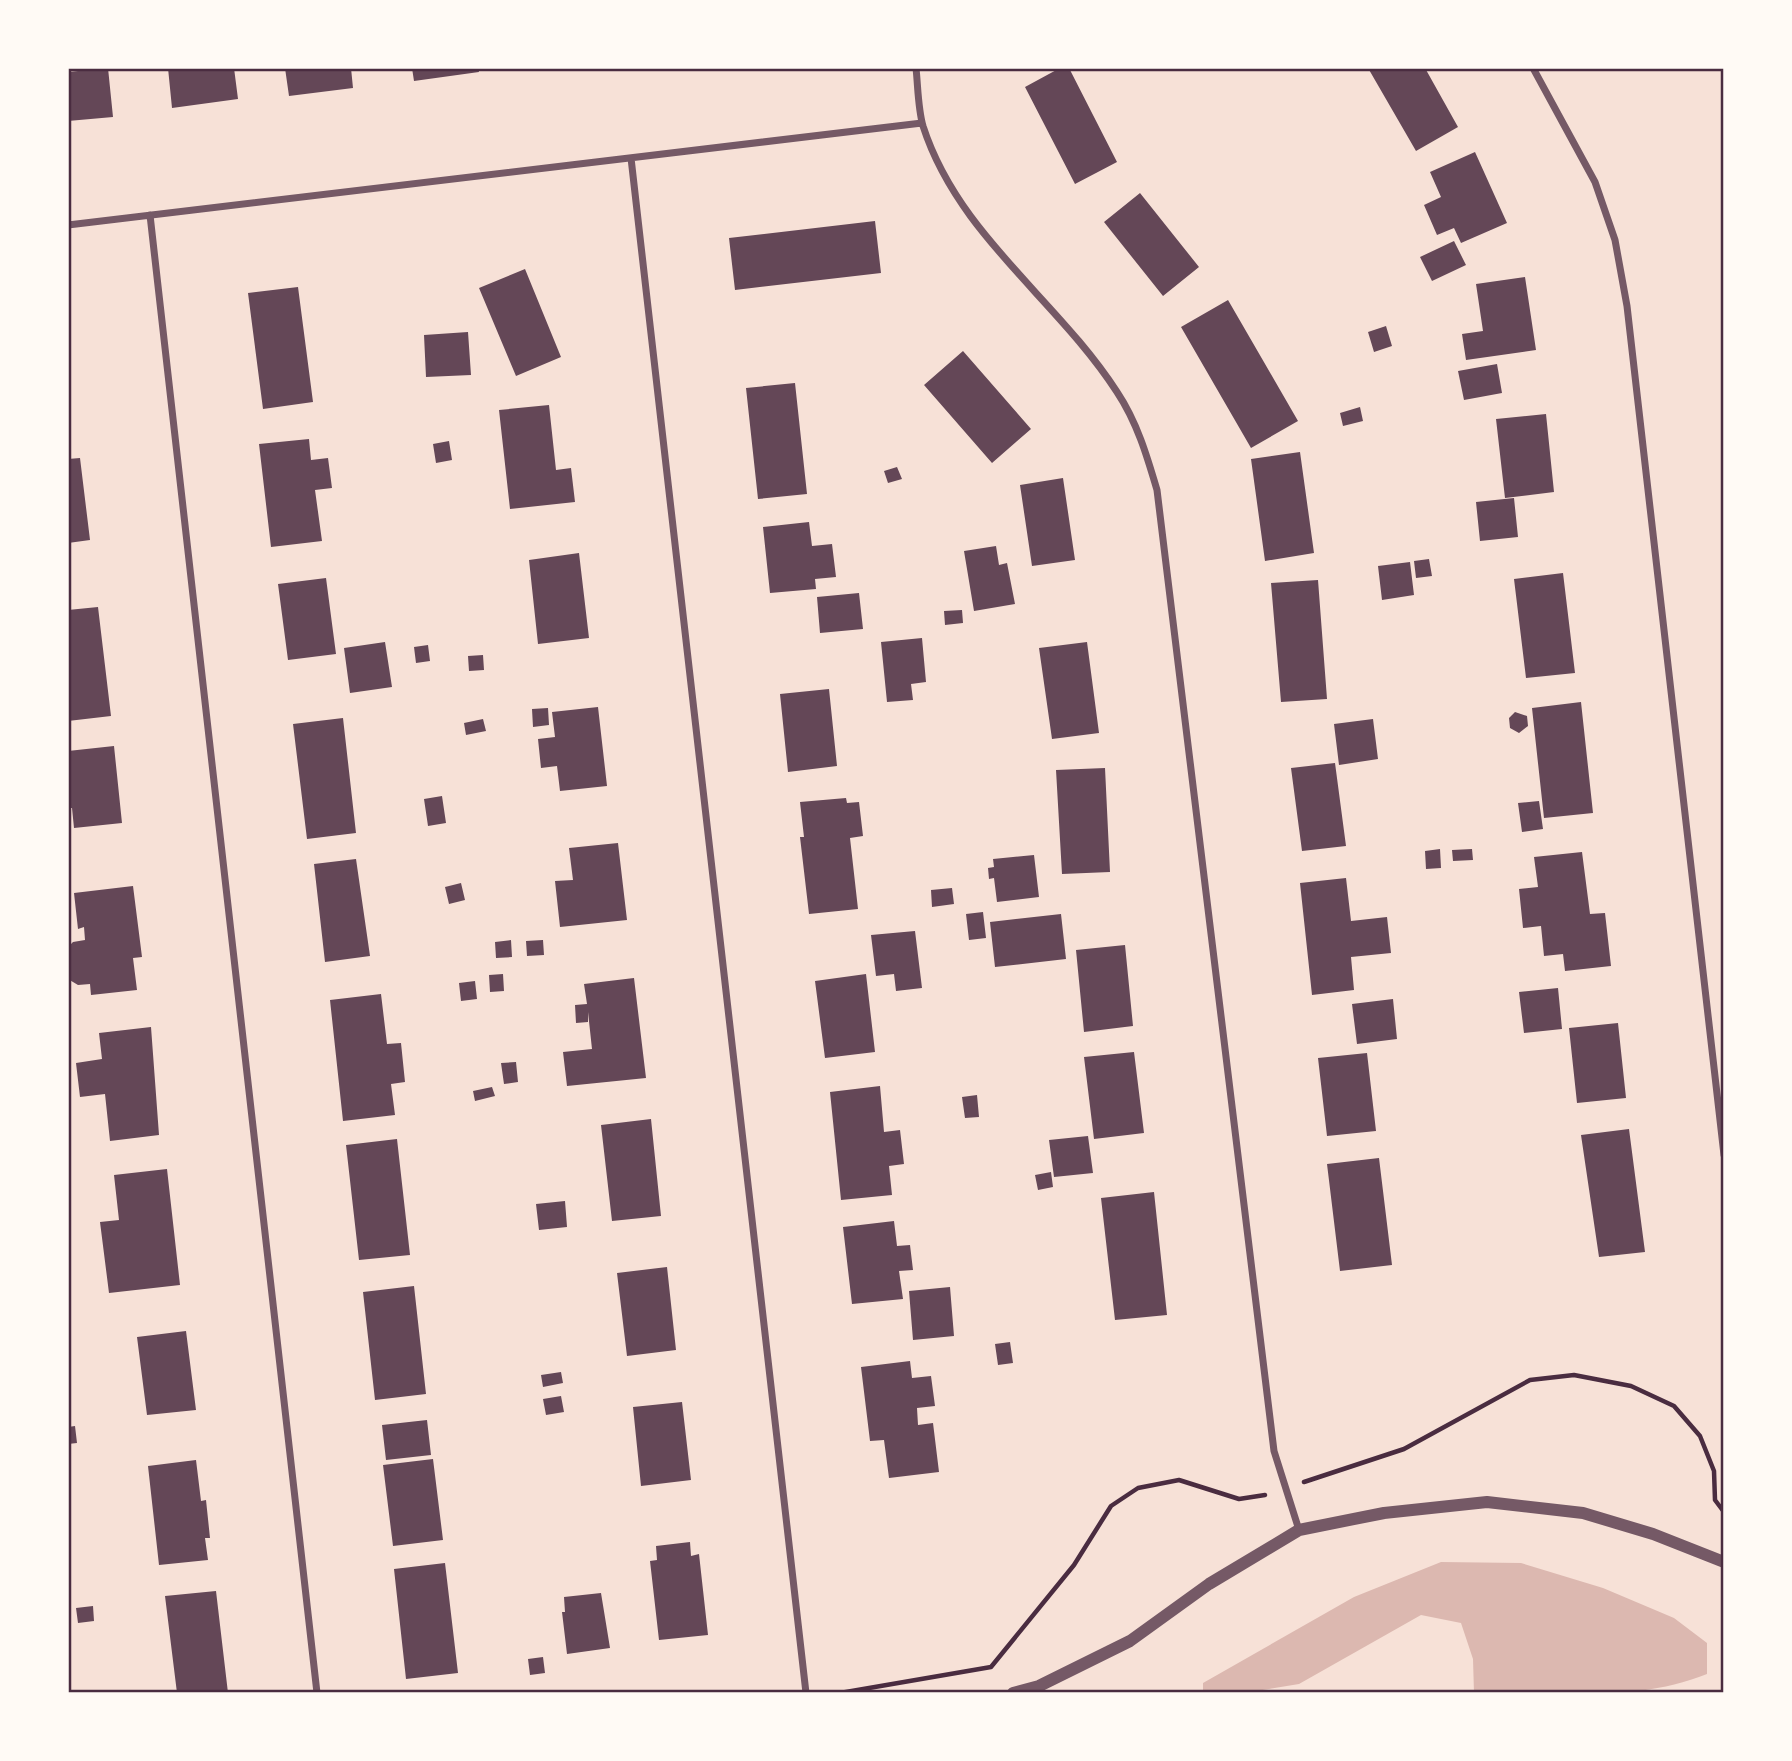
<svg xmlns="http://www.w3.org/2000/svg" width="1792" height="1761" viewBox="0 0 1792 1761" font-family="Jost,sans-serif">
  <style>
    .water { fill: #dcb8b0 }
    .building { fill: #644757 }
    .lines { fill: none; stroke-linecap: round; stroke-linejoin: round }
    .path { stroke: #4a2c40; stroke-width: 4.5 }
    .minor { stroke: #755966; stroke-width: 7 }
    .tertiary { stroke: #755966; stroke-width: 12 }
    .neatline { fill: none; stroke: #4a2c40; stroke-width: 2.5 }
  </style>
  <rect width="100%" height="100%" fill="#f7e1d7"/>
  <path class="water" d="M1441,1562L1521,1563L1603,1588L1674,1618L1707,1643V1674C1635,1703 1550,1693 1474,1693L1473,1659L1461,1623L1421,1615L1299,1684L1244,1693H1203V1683L1354,1597Z"/>
  <path class="building" d="M108,68L113,117L68,121V72Z
    M168,68H234L238,99L172,108Z
    M285,68H351L353,88L289,96Z
    M412,68H478L479,72L414,81Z
    M1060,68H1069L1117,162L1075,184L1025,87Z
    M1368,68H1425L1458,127L1416,151Z
    M1475,152L1507,223L1461,243L1454,228L1437,235L1424,205L1441,197L1430,172Z
    M1140,193L1199,267L1163,296L1104,222Z
    M875,221L881,273L735,290L729,238Z
    M1454,241L1466,265L1432,281L1420,257Z
    M525,269L561,357L516,376L479,288Z
    M1525,277L1536,350L1466,360L1462,334L1483,331L1476,284Z
    M298,287L313,402L263,409L248,293Z
    M1228,300L1298,421L1251,448L1181,327Z
    M1386,326L1392,346L1374,352L1368,332Z
    M468,332L471,375L426,377L424,335Z
    M963,351L1031,429L992,463L924,385Z
    M1497,364L1502,393L1464,400L1458,371Z
    M795,383L807,494L758,499L746,388Z
    M549,405L556,470L571,468L575,502L510,509L499,410Z
    M1360,407L1363,421L1343,426L1340,413Z
    M1546,414L1554,492L1505,498L1496,419Z
    M309,439L311,460L328,458L332,488L315,490L322,541L271,547L259,444Z
    M449,441L452,460L436,463L433,444Z
    M1300,452L1314,553L1265,561L1251,459Z
    M80,458L90,540L68,543V459Z
    M897,467L902,479L888,483L884,471Z
    M1063,478L1075,560L1032,566L1020,485Z
    M1514,498L1518,537L1480,541L1476,502Z
    M809,522L812,546L832,544L836,577L815,579L816,589L770,593L763,527Z
    M996,546L999,565L1007,563L1015,604L974,611L964,551Z
    M579,553L589,638L538,644L529,560Z
    M1429,559L1432,576L1416,578L1414,561Z
    M1410,562L1414,595L1382,600L1378,566Z
    M1563,573L1575,673L1526,678L1514,579Z
    M326,578L336,654L288,660L278,584Z
    M1318,580L1327,699L1281,702L1271,583Z
    M859,593L863,629L820,633L817,597Z
    M98,607L111,716L68,721V610Z
    M962,610L963,623L945,625L944,611Z
    M922,638L926,682L911,684L913,700L887,702L881,642Z
    M385,642L392,687L350,693L344,648Z
    M1087,642L1099,733L1052,739L1039,648Z
    M428,645L430,661L416,663L414,647Z
    M483,655L484,670L469,671L468,656Z
    M829,689L837,766L788,772L780,694Z
    M1581,702L1593,813L1544,818L1532,708Z
    M598,707L607,786L560,791L557,766L541,768L538,739L555,737L552,712Z
    M548,708L549,725L533,727L532,709Z
    M1515,712L1527,716L1528,726L1519,733L1510,728L1509,718Z
    M343,718L356,833L307,839L293,724Z
    M483,719L486,731L466,735L464,723Z
    M1373,719L1378,759L1339,765L1334,724Z
    M114,746L122,823L74,828L72,808H68V751Z
    M1335,763L1346,846L1302,851L1291,768Z
    M1105,768L1110,872L1062,874L1056,770Z
    M442,796L446,823L428,826L424,799Z
    M846,798L847,803L859,802L863,836L850,838L858,909L809,914L800,837H804L800,802Z
    M1539,801L1543,829L1522,832L1518,803Z
    M618,843L627,920L560,927L555,881L573,880L569,848Z
    M1440,849L1441,868L1426,869L1425,851Z
    M1472,849L1473,860L1453,861L1452,850Z
    M1582,852L1590,914L1605,913L1611,966L1565,971L1563,954L1544,956L1541,926L1523,928L1519,889L1538,887L1534,857Z
    M1034,855L1039,897L997,902L994,878L989,879L988,868L994,867L993,859Z
    M356,859L370,956L325,962L314,864Z
    M1346,878L1351,921L1387,917L1391,953L1351,957L1354,990L1312,995L1300,883Z
    M461,883L465,900L449,904L445,887Z
    M133,886L142,957L133,958L137,990L91,995L90,984L78,985L68,979V947L73,942L85,940L84,927L78,929L74,893Z
    M952,888L954,904L932,907L931,890Z
    M983,912L986,938L969,940L966,914Z
    M1061,914L1066,959L995,967L990,922Z
    M915,931L922,988L896,991L894,974L876,976L871,935Z
    M511,940L512,957L496,958L495,942Z
    M543,940L544,955L527,956L526,941Z
    M1125,945L1133,1026L1084,1032L1076,950Z
    M503,974L504,991L490,992L489,975Z
    M866,974L875,1052L825,1058L815,981Z
    M634,978L646,1078L567,1086L563,1052L592,1049L588,1012V1022L576,1023L575,1005L587,1004L584,984Z
    M475,981L477,999L461,1001L459,983Z
    M1558,988L1562,1029L1524,1033L1519,992Z
    M381,994L387,1044L401,1043L405,1082L391,1084L395,1115L343,1121L330,1000Z
    M1393,999L1397,1039L1357,1044L1352,1004Z
    M1618,1023L1626,1098L1577,1103L1569,1028Z
    M151,1027L159,1135L110,1141L105,1094L80,1097L76,1063L102,1059L99,1033Z
    M1134,1052L1144,1133L1094,1139L1084,1057Z
    M1367,1053L1376,1131L1327,1136L1318,1058Z
    M516,1062L518,1082L504,1084L501,1063Z
    M880,1086L884,1132L900,1130L904,1164L889,1166L892,1195L841,1200L830,1092Z
    M492,1087L495,1096L475,1101L473,1091Z
    M977,1095L979,1117L965,1118L962,1097Z
    M651,1119L661,1216L612,1221L601,1125Z
    M1629,1129L1645,1252L1599,1257L1581,1135Z
    M1088,1136L1093,1173L1054,1177L1049,1140Z
    M397,1139L410,1255L359,1260L346,1145Z
    M1379,1158L1392,1265L1340,1271L1327,1164Z
    M167,1169L180,1285L109,1293L100,1222L119,1220L114,1175Z
    M1051,1172L1053,1187L1038,1190L1035,1175Z
    M1154,1192L1167,1315L1115,1320L1101,1198Z
    M565,1201L567,1227L539,1230L536,1204Z
    M894,1221L897,1246L910,1245L913,1270L899,1271L903,1299L852,1304L843,1227Z
    M667,1267L676,1350L627,1356L617,1273Z
    M414,1286L426,1394L375,1400L363,1292Z
    M950,1287L954,1336L913,1340L909,1291Z
    M186,1331L196,1410L147,1415L137,1337Z
    M1010,1342L1013,1363L998,1365L995,1344Z
    M910,1361L912,1378L931,1376L935,1406L917,1408L918,1425L933,1423L939,1472L889,1478L884,1440L870,1441L861,1367Z
    M561,1372L563,1383L543,1387L541,1375Z
    M561,1396L564,1412L546,1415L543,1399Z
    M682,1402L691,1480L641,1486L633,1407Z
    M427,1420L431,1455L386,1460L382,1425Z
    M75,1426L77,1443L68,1444V1427Z
    M433,1459L443,1540L393,1546L383,1465Z
    M196,1460L201,1501L206,1500L210,1538H205L208,1560L159,1565L148,1466Z
    M690,1542L691,1556L699,1554L708,1635L659,1640L650,1561L657,1560L656,1546Z
    M445,1563L458,1673L406,1679L394,1569Z
    M216,1591L228,1693H177L165,1596Z
    M601,1593L610,1648L567,1654L562,1612H565L564,1597Z
    M93,1606L94,1621L78,1623L76,1608Z
    M543,1657L545,1673L530,1675L528,1659Z"/>
  <g class="lines">
    <path class="path" d="M1304,1482L1404,1449L1530,1380L1574,1375L1631,1386L1674,1406L1700,1436L1714,1471L1715,1500L1724,1512
      M840,1693L991,1667L1074,1565L1111,1506L1138,1488L1179,1480L1239,1499L1265,1495"/>
    <path class="minor" d="M916,68C918,87 918,109 923,126C958,235 1057,299 1117,392C1137,422 1147,456 1157,490L1274,1451L1299,1530
      M1533,68L1595,182L1615,240L1627,306L1724,1155
      M631,158L806,1693
      M150,215L317,1693
      M68,225L922,123"/>
    <path class="tertiary" d="M1013,1693L1039,1686L1130,1641L1209,1584L1299,1530L1384,1513L1487,1502L1583,1513L1653,1534L1724,1562"/>
  </g>
  <rect width="1792" height="1761" fill="none" stroke="#fffaf5" stroke-width="140"/>
  <rect x="70" y="70" width="1652" height="1621" class="neatline"/>
</svg>
